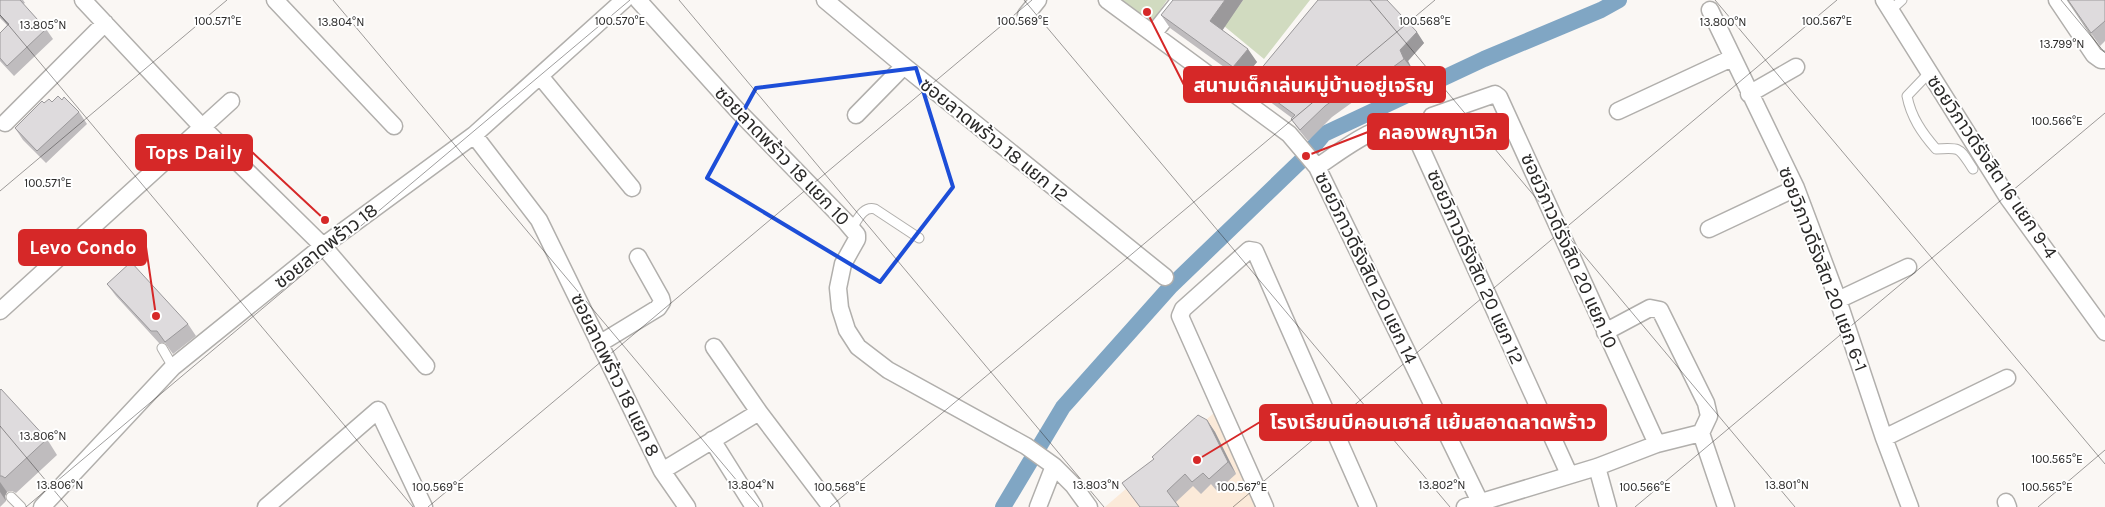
<svg xmlns="http://www.w3.org/2000/svg" width="2105" height="507" viewBox="0 0 2105 507" font-family="Karla,'Noto Sans Thai',sans-serif">
  <style>
    .education { fill: #fbead9 }
    .green { fill: #d1dbc0 }
    .lines { fill: none; stroke-linecap: round; stroke-linejoin: round }
    .canal { stroke: #80a6c4; stroke-width: 16 }
    .lane-casing { stroke: #b1afac; stroke-width: 11 }
    .street-casing { stroke: #b1afac; stroke-width: 19 }
    .lane { stroke: #fff; stroke-width: 9 }
    .street { stroke: #fff; stroke-width: 16 }
    .wall { fill: #bfbcbe }
    .shaded-wall { fill: #9b999b }
    .building { fill: #dedbdd; stroke: #9b999b }
    .marked { fill: none; stroke: #1d4ed8; stroke-width: 4; stroke-linejoin: round }
    .ticks { fill: none; stroke: #2a2928; stroke-width: 1; stroke-opacity: 0.45 }
    .labels { text-anchor: middle; dominant-baseline: central; stroke-width: 4; stroke-linejoin: round; paint-order: stroke }
    .street-label { font-size: 19px; fill: #2a2928; stroke: #fff }
    .ticks-label { font-size: 12px; text-anchor: middle; fill: #2a2928; stroke: #fff; stroke-width: 4; stroke-linejoin: round; paint-order: stroke }
    .leader { fill: none; stroke: #d62828; stroke-width: 2 }
    .callout-dot { fill: #d62828; stroke: #fff; stroke-width: 2 }
    .callout { fill: #d62828; stroke: #d62828; stroke-width: 2 }
    .callout-label { font-size: 20px; text-anchor: middle; font-weight: bold; fill: #fff }
  </style>
  <rect width="100%" height="100%" fill="#faf7f4"/>
  <path class="education" d="M1214,413L1257,507H1105Z"/>
  <path class="green" d="M1118,0H1167L1151,23Z
    M1243,0H1310L1264,59L1224,26Z"/>
  <g class="lines">
    <path class="canal" d="M1003,507L1063,407L1171,286L1306,156L1324,134L1484,59L1601,10L1619,0"/>
    <g class="lane-casing">
      <path id="lane" d="M1890,11L1902,0
        M1929,73L1907,96C1911,117 1922,133 1936,149C1962,147 1959,148 1973,169
        M852,228C858,219 863,206 875,209L919,238
        M162,348L173,367
        M11,497L21,507"/>
    </g>
    <g class="street-casing">
      <path id="street" d="M83,0L201,126L323,246L426,366
        M275,0L394,126
        M638,0L738,111L846,222L857,235V239L843,264L838,288L840,308L847,330L858,347L888,370L1026,446L1054,466L1073,485L1089,507
        M825,0L904,66L1165,277
        M1107,0L1289,134L1317,167L1480,502
        M1884,0L2008,198L2105,332
        M2057,0L2094,55L2101,60H2105
        M1710,10L1796,188L1838,300L1884,438L1910,507
        M1026,15L1038,0
        M1153,34L1180,0
        M540,76L632,188
        M1749,94L1796,67
        M1618,111L1732,58
        M856,115L904,66
        M1432,116L1495,94L1499,97L1657,444
        M5,123L105,23
        M474,135L539,220L662,471L759,412L831,507
        M1317,167C1337,154 1380,119 1404,127C1409,128 1412,133 1416,137L1569,474
        M1709,229L1796,188
        M1838,300L1908,267
        M0,311L231,101
        M1605,332L1650,308L1660,310L1706,403L1709,416L1701,433L1726,507
        M599,344L658,308L662,302L661,298L638,257
        M714,347L759,412
        M1884,438L2007,378
        M712,440L754,507
        M1597,467L1608,507
        M662,471L687,507
        M2006,502L2008,507
        M42,507L173,367L323,246L474,135L624,0
        M266,507L378,410L424,507
        M1038,507L1054,466
        M1265,507L1180,316L1183,309L1249,250L1255,251L1368,507
        M1465,507L1597,467L1657,444L1701,433"/>
    </g>
    <use href="#lane" class="lane"/>
    <use href="#street" class="street"/>
  </g>
  <path class="wall" d="M0,0H23L25,3L23,4L46,29L53,39L14,76L0,61V33L7,25L0,18Z
    M1173,0H1243L1222,30L1257,62L1242,80L1170,28L1161,15Z
    M1318,0H1388L1387,1L1424,43L1408,61L1412,69L1374,98L1368,91L1332,117L1308,141L1299,130L1291,119L1292,118L1258,93L1250,82Z
    M2068,0H2105V41L2100,46Z
    M62,100L79,112L87,124L46,163L23,140L15,128L44,103Z
    M107,284L188,324L196,336L173,354L165,343H159L116,296Z
    M0,390L47,439L57,455L16,493L12,491L7,492L5,496L6,501L0,507Z
    M1207,420L1215,432L1236,474L1217,491L1211,484L1201,494L1193,486L1176,502L1179,507H1140L1122,483Z"/>
  <path class="shaded-wall" d="M1225,0H1243L1220,34L1210,21Z
    M1417,32L1424,43L1408,61L1412,69L1404,59L1400,50Z
    M1248,49L1257,62L1242,80L1233,67Z
    M1207,420L1215,432L1236,474L1228,462Z
    M0,482L7,492L5,496L6,501L0,492Z"/>
  <path class="building" d="M0,0H20L46,29L7,66L0,58V33L9,24L0,15Z
    M1173,0H1225L1210,21L1248,49L1233,67L1161,15Z
    M1318,0H1387L1417,32L1400,50L1404,59L1366,87L1361,80L1325,106L1300,130L1291,119L1295,115L1250,82Z
    M2068,0H2105V21L2091,33Z
    M58,96L62,100L64,97L79,112L37,151L15,128L42,101L44,103L49,99L52,102Z
    M131,262L188,324L165,342L157,331H151L107,284Z
    M1,389L47,439L5,478L2,476H0V390Z
    M1198,415L1207,420L1228,462L1209,479L1203,473L1192,482L1185,474L1167,491L1179,507H1140L1122,483L1154,459L1152,457Z"/>
  <path class="marked" d="M916,68L953,187L880,282L707,178L756,88Z"/>
  <path class="ticks" d="M333,0L759,507M679,0L1104,507M1024,0L1450,507M1370,0L1795,507M1715,0L2105,464M2061,0L2105,53M0,15L413,507M0,191L227,0M0,426L68,507M26,507L630,0M428,507L1032,0M830,507L1435,0M1233,507L1837,0M1635,507L2105,113M2038,507L2105,450"/>
  <g class="labels">
    <g class="street-label">
      <text transform="translate(994 140) rotate(39)">ซอยลาดพร้าว 18 แยก 12</text>
      <text transform="translate(782 156) rotate(46)">ซอยลาดพร้าว 18 แยก 10</text>
      <text transform="translate(1992 167) rotate(56)">ซอยวิภาวดีรังสิต 16 แยก 9-4</text>
      <text transform="translate(326 246) rotate(-38)">ซอยลาดพร้าว 18</text>
      <text transform="translate(1569 251) rotate(66)">ซอยวิภาวดีรังสิต 20 แยก 10</text>
      <text transform="translate(1475 267) rotate(66)">ซอยวิภาวดีรังสิต 20 แยก 12</text>
      <text transform="translate(1366 268) rotate(64)">ซอยวิภาวดีรังสิต 20 แยก 14</text>
      <text transform="translate(1823 269) rotate(69)">ซอยวิภาวดีรังสิต 20 แยก 6-1</text>
      <text transform="translate(615 375) rotate(64)">ซอยลาดพร้าว 18 แยก 8</text>
    </g>
  </g>
  <g class="ticks-label">
    <text x="218" y="25">100.571°E</text>
    <text x="620" y="25">100.570°E</text>
    <text x="1023" y="25">100.569°E</text>
    <text x="1425" y="25">100.568°E</text>
    <text x="1827" y="25">100.567°E</text>
    <text x="341" y="26">13.804°N</text>
    <text x="1723" y="26">13.800°N</text>
    <text x="43" y="29">13.805°N</text>
    <text x="2062" y="48">13.799°N</text>
    <text x="2057" y="125">100.566°E</text>
    <text x="48" y="187">100.571°E</text>
    <text x="43" y="440">13.806°N</text>
    <text x="2057" y="463">100.565°E</text>
    <text x="60" y="489">13.806°N</text>
    <text x="751" y="489">13.804°N</text>
    <text x="1096" y="489">13.803°N</text>
    <text x="1442" y="489">13.802°N</text>
    <text x="1787" y="489">13.801°N</text>
    <text x="438" y="491">100.569°E</text>
    <text x="840" y="491">100.568°E</text>
    <text x="1242" y="491">100.567°E</text>
    <text x="1645" y="491">100.566°E</text>
    <text x="2047" y="491">100.565°E</text>
  </g>
  <path class="leader" d="M1147 12L1184 85M1306 156L1368 132M325 220L252 152M156 316L146 247M1197 460L1260 422"/>
  <g class="callout-dot">
    <circle cx="1147" cy="12" r="5"/>
    <circle cx="1306" cy="156" r="5"/>
    <circle cx="325" cy="220" r="5"/>
    <circle cx="156" cy="316" r="5"/>
    <circle cx="1197" cy="460" r="5"/>
  </g>
  <g class="callout">
    <rect x="1184" y="67" width="261" height="35" rx="5"/>
    <rect x="1368" y="114" width="140" height="35" rx="5"/>
    <rect x="136" y="135" width="116" height="35" rx="5"/>
    <rect x="19" y="230" width="127" height="35" rx="5"/>
    <rect x="1260" y="405" width="346" height="35" rx="5"/>
  </g>
  <g class="callout-label">
    <text x="1314" y="92">สนามเด็กเล่นหมู่บ้านอยู่เจริญ</text>
    <text x="1438" y="139">คลองพญาเวิก</text>
    <text x="194" y="159">Tops Daily</text>
    <text x="83" y="254">Levo Condo</text>
    <text x="1433" y="429">โรงเรียนบีคอนเฮาส์ แย้มสอาดลาดพร้าว</text>
  </g>
</svg>
